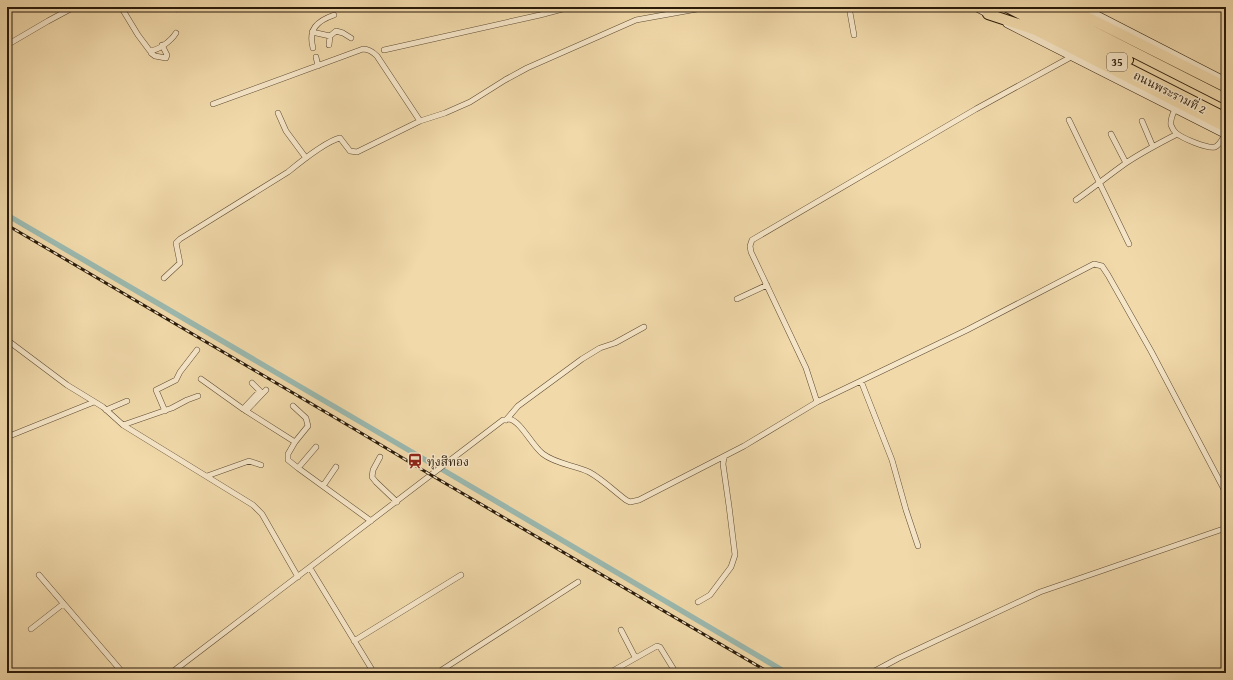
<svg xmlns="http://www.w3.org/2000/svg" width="1233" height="680" viewBox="0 0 1233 680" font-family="'Gentium Book Plus','Noto Serif Thai',serif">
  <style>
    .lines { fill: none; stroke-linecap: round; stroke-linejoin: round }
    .canal { stroke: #9bb9af; stroke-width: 5.5 }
    .street-casing { stroke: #5c4a32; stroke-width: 6 }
    .secondary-casing { stroke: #2a1b0a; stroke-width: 8 }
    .highway-casing { stroke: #2a1b0a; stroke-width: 12 }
    .street { stroke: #f6e6c8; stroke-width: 5 }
    .secondary { stroke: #f6e6c8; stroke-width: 7 }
    .highway { stroke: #f1d9aa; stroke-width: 10 }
    .rail-casing { stroke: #2a1b0a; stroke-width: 3 }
    .rail { stroke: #f6e6c8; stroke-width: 1.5; stroke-dasharray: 4.5; stroke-linecap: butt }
    .labels { text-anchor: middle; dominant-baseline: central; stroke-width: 3; stroke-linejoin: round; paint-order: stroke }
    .shield { fill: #f6e6c8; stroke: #675843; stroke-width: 1 }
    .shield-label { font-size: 11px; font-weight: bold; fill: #2a1b0a }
    .street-label { font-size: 12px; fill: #2a1b0a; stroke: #f6e6c8 }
    .poi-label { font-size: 12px; fill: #2a1b0a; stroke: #f6e6c8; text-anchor: start }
  </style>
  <rect width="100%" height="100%" fill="#f1d9aa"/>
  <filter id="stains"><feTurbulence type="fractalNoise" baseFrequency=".005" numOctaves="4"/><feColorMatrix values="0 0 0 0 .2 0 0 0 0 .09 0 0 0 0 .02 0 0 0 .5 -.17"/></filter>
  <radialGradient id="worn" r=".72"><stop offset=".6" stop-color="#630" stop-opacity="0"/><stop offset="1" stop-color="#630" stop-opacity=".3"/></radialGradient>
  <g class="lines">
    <path class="canal" d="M7,215L434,465
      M443,470L787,673"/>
    <g class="street-casing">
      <path id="street" d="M121,7L138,35L150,51C159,50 171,41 176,33
        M176,7L177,9
        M543,7L545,14
        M849,7L854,35
        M312,32L330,36
        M7,45L48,21L74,7
        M329,45L330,36L336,31L343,33L351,38
        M313,48C308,29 317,21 334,15
        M384,50L540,15L570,7
        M151,51V53L155,56L166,58L167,55L162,45
        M316,57L318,66
        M213,104L363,49C369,49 373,52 377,56L420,121L445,113L470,102L505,80L527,68L636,20L708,7
        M1175,109C1173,114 1170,119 1171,125C1172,128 1174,131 1176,133C1182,138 1207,149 1215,147C1220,145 1222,139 1225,135
        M278,113L286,131L306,158
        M1069,120L1129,244
        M1142,121L1153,147
        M1111,134L1126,163
        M1076,200C1093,188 1109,175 1126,163C1142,152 1160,143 1177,134
        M164,278L180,263L176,243L180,239L288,172C299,163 327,141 340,138L350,151L357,152L420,121
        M737,299L767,285
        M7,340L67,385L103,407L123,425L253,505L262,514L298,577
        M201,379L243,409L295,442L288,454V460L298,468L371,521
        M861,381L892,460L906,510L918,546
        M817,402L806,368L751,252L750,246L752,240L976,109L1071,57
        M293,406L306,418L308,426L295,442
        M243,409L260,391L252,383
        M106,410L127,401
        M165,411L156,390L176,380L180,372L197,350
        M246,411L266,390
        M506,420L518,406L582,359L600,348L615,343L644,327
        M123,425L172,408L187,400L198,396
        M7,437L94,402
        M380,457L373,470L372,477L376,482L397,502
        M298,468L316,447
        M207,476L249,461L261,465
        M323,486L336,467
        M310,568L374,673
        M39,575L123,673
        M698,602L710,595L731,567L735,555L729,506L723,464L724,457
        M31,629L63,604
        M621,630L635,657
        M354,641L461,575
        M171,673L503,420L509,419C521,421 532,446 543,454C556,464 574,465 589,472C602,479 614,491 626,500L630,502L639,500L744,446L817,402L967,330L1094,264L1102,266L1108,275L1151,351L1226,493
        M437,673L578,582
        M609,673L657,646L660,647L676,673
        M871,673L899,658L1040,592L1226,528"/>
    </g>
    <g class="secondary-casing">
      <path id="secondary" d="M975,7L992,16
        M1082,7L1226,81
        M1007,24L1226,135"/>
    </g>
    <g class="highway-casing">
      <path id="highway" d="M1007,7L1226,118
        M1024,7L1128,60
        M1045,7L1226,99
        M1067,7L1226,87
        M988,14L1036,30L1226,127"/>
    </g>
    <use href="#street" class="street"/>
    <use href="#secondary" class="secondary"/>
    <use href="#highway" class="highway"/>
    <g class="rail-casing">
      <path id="rail" d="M7,225L356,430L431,475L770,673"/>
    </g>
    <use href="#rail" class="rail"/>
  </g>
  <defs>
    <g id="station-bare" transform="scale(1.2)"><path d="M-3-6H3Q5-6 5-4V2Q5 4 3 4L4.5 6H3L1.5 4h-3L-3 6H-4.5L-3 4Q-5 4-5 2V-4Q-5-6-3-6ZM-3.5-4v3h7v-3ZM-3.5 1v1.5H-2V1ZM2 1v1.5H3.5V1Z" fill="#8f2418" stroke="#f6e6c8" stroke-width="2.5" paint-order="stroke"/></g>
  </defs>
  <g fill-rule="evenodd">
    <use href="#station-bare" x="415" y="461"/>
  </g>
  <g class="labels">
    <rect class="shield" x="1107" y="53" width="20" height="18" rx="3"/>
    <g class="shield-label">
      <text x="1117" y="62">35</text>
    </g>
    <g class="street-label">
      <text transform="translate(1170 92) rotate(27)">ถนนพระรามที่ 2</text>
    </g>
    <g class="poi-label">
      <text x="427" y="461">ทุ่งสีทอง</text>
    </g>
  </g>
  <rect width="1233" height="680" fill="none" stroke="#f1d9aa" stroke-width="24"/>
  <rect x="8" y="8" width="1217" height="664" fill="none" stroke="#2a1b0a" stroke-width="2"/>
  <rect x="12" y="12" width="1209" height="656" fill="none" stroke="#2a1b0a"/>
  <rect width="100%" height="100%" filter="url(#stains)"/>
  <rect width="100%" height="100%" fill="url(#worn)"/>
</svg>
